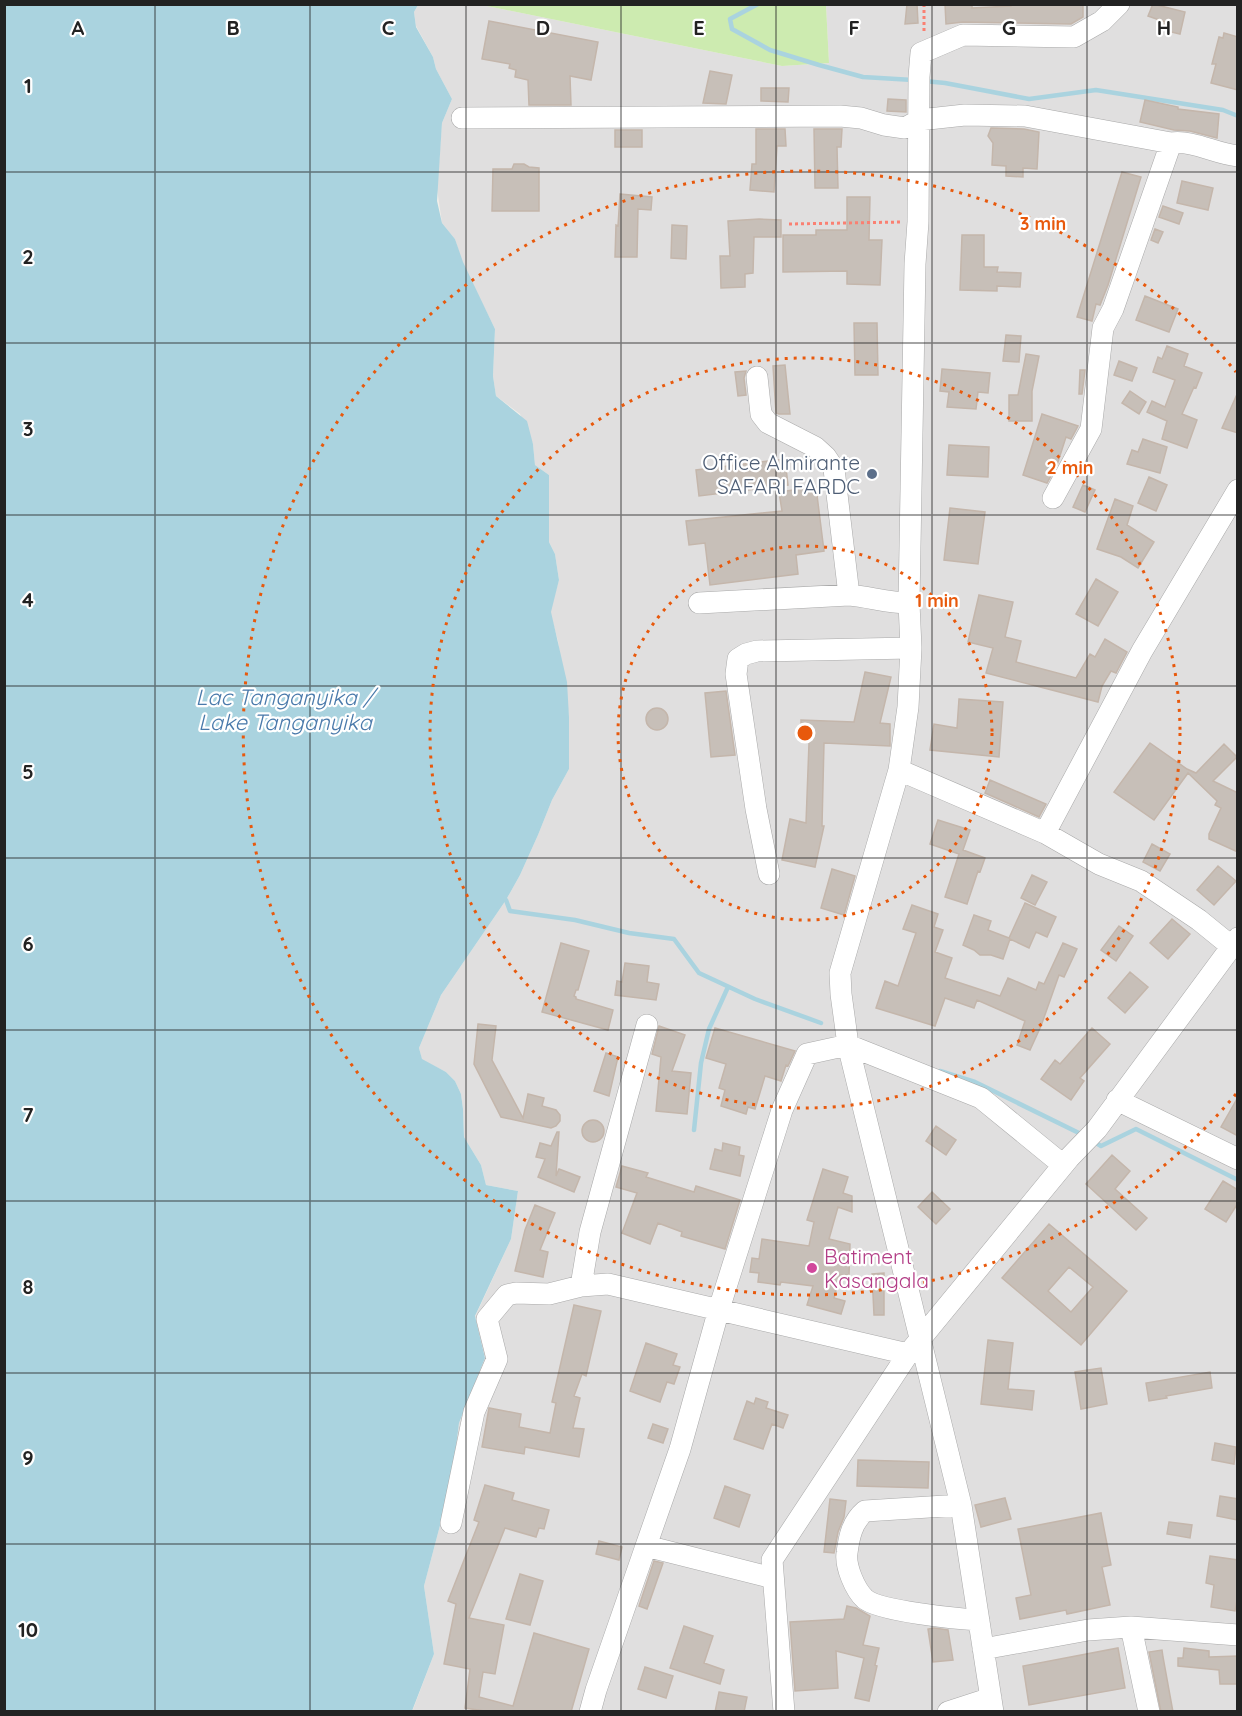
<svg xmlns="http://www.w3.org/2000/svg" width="1242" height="1716" viewBox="0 0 1242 1716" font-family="Quicksand,sans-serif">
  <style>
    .residential { fill: #e0dfdf }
    .grass { fill: #cdebb0 }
    .water { fill: #aad3df }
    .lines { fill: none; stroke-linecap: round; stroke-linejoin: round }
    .stream { stroke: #aad3df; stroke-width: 4.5 }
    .building { fill: #c7bfb8; stroke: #c4b6ab; stroke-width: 1.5; fill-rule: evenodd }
    .minor-casing { stroke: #a9a9a9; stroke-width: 22 }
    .path { stroke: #fa8072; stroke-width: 3; stroke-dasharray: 3 3; stroke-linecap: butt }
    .minor { stroke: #fff; stroke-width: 21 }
    .grid { fill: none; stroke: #222; stroke-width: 1.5; stroke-opacity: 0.55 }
    .ring { fill: none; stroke: #e8590c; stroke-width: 3; stroke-dasharray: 3 6 }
    .service-dot { fill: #5c6f8a; stroke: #fff; stroke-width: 2 }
    .hotel-dot { fill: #d1479c; stroke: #fff; stroke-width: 2 }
    .labels { text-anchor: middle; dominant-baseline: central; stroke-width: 4.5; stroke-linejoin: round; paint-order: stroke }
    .service-label { font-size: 21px; fill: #4e5e75; stroke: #fff; text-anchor: end }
    .hotel-label { font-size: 21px; fill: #b23c85; stroke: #fff; text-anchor: start }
    .water-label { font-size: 22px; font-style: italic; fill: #4a7aab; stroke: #fff }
    .grid-label { font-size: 20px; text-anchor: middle; font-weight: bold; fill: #222; stroke: #fff; stroke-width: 4.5; stroke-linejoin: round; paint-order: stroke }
    .centre { fill: #e8590c; stroke: #fff; stroke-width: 3 }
    .ring-label { font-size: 18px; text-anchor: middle; font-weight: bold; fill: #e8590c; stroke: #fff; stroke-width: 4.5; stroke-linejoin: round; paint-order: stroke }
  </style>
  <rect width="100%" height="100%" fill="#f2efe9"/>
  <path class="residential" d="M418,5H482L782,66L829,63L826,5H1237V1711L412,1712L434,1654L424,1586L452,1480L459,1423L485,1358L475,1317L511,1239L518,1191L486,1185L481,1165L464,1137L463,1109L461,1094L455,1081L446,1072L422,1060L419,1048L441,995L506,900L520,875L538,835L552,800L569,769V717L558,641L550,612L559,580L555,554L549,542V475L535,465L533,444L520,414L496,396L493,376L495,329L462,262L455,239L442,223L437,189L442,123L452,99L436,69L433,57L416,26L414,12Z"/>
  <path class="grass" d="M482,5H826L829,63L782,66Z"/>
  <path class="water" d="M5,5H418L414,12L416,27L433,57L436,69L452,99L442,123L437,201L442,223L455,239L463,262L495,329L493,376L496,396L527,421L533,444L535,465L549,475V542L555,554L559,580L551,612L567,682L569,717V769L552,800L538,835L520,875L506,900L441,995L419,1048L422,1059L446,1072L455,1081L461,1094L463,1109L464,1137L481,1165L486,1185L518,1191L511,1239L475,1316L485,1358L459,1423L452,1480L424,1586L434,1654L412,1711L5,1712Z"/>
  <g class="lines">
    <path class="stream" d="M758,4L730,19L732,29L770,50L819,65L863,77L913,80
      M924,81L945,83L1029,99L1096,90L1223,110L1238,116
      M506,900L510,911L575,920L629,933L674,939L699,973L755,999L821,1023
      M940,1071L975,1082L1083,1135
      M694,1130L701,1063L709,1029L728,987
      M1093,1141L1101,1146L1136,1129L1238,1180"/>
  </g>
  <path class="building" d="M907,4H917L918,23L905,24Z
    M945,4L972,5V8L1011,6V4H1083V17L1071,24L963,22L946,24Z
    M1153,4L1185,12L1180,34L1163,30L1165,22L1148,16Z
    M489,21L598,42L591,80L570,76L571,105H529L528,80L515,77L516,70L509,68L510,64L482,59Z
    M1224,33L1238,37V90L1211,83L1216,64H1212L1219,37L1223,38Z
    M710,71L732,75L726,104L703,103Z
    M761,88H789L788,102L761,101Z
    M888,99L906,100V112L887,111Z
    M1145,100L1178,107V109L1219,114L1217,138L1190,131L1174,130L1140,122Z
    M991,128L1024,129L1039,132L1037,169L1023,168V177L1006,176V166L992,165L993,143L988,136Z
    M756,129H785L786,146H777L774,192L750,190L752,164H756Z
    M814,129H842L841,147H837L838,188H815Z
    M615,130H642V147H615Z
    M514,164H524L529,167L539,168V211H492L493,169H512Z
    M1122,172L1141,177L1108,285L1100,305L1096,304L1092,321L1077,317Z
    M1182,181L1213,188L1208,210L1177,203Z
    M620,194L652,197L651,210L638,209L637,257H615L616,225L618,226Z
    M847,197H870L869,240H882L880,285L847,284V271L783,272V235H816V230H847Z
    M1163,206L1183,213L1179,224L1159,217Z
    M759,219L781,220V237H754L753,273L745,274V287L721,288L720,256H730L728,221Z
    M672,225L687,226L686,259L671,258Z
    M1155,229L1163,232L1158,243L1151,240Z
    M962,235H984V267H998L997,272L1021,273L1020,287L997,286V291L960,290Z
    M1145,296L1178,309L1169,332L1136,320Z
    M854,323H877L878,375H855Z
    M1006,335L1021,336L1019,362L1003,361Z
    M1167,346L1188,354L1184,366L1202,373L1196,388L1194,387L1182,414L1197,420L1187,448L1162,439L1167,421L1147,412L1152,401L1165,407L1175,380L1153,372L1158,357L1162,359Z
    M1026,354L1039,356L1032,391V421H1009V395H1018Z
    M1119,361L1137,368L1132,381L1114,375Z
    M785,365L790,414H779L776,413L773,366Z
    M942,369L990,373L988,393L978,392L976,409L947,407L949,392L940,391Z
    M1080,370H1085L1082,394H1079Z
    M746,371L744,378L746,395L738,396L735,372Z
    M1130,391L1146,402L1139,414L1122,403Z
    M1238,392V433L1222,428Z
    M1042,414L1078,426L1071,439L1066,437L1057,465L1047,483L1023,475Z
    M1143,439L1167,447L1160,473L1127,464L1132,450L1138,452Z
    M949,445L989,447L988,477L947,475Z
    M785,459L788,485L699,496L696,470Z
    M1149,477L1167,485L1156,511L1138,503Z
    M1083,485L1095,490L1085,512L1073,507Z
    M816,487L824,551L796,555L798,574L710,585L705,543L689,545L686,521L782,511L779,492Z
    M1115,499L1133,506L1127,525L1154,542L1138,568L1121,557L1097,549Z
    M950,508L985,512L978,564L944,560Z
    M1096,579L1118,592L1098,626L1076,614Z
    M979,595L1013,602L1005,637L1021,641L1016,662L1076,678L1090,654L1095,657L1105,639L1127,652L1116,673L1111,671L1102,686L1098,702L986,673L993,648L968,642Z
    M865,672L891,677L880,723L890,724V746L824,743L822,826H824L815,867L782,860L790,819L806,823L809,743L808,739H801V720L854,722Z
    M726,691L735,755L711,757L705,693Z
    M959,699L1003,702L999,757L930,750L934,724L957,728Z
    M646 719a11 11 0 1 1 22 0a11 11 0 1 1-22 0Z
    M1150,743L1187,769L1196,773L1224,744L1237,757L1213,781L1238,793V852L1209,839V834L1221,808L1215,805L1217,801L1188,773L1154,820L1114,792Z
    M990,780L1046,804L1039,817L985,793Z
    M938,820L970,830L963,850L985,858L980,872L978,871L967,904L945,897L959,854L930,844Z
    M1152,844L1170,854L1160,871L1143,862Z
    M1218,866L1236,881L1214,905L1197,890Z
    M832,869L855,876L844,915L821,908Z
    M1032,875L1047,882L1035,905L1021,898Z
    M1025,903L1056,917L1047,937L1036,932L1029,948L1010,939L1003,959L991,955H980L974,950L963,945L974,915L991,921L988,930L1009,938Z
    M912,905L938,914L934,927L943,930L935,952L952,958L945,978L1000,996L1008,978L1036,990L1039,982L1044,984L1063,943L1077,949L1064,977L1059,975L1041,1026L1030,1050L1017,1045L1025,1021L977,1000L974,1008L945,998L935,1026L876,1008L885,981L898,986L916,933L903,929Z
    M1172,919L1190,934L1168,959L1150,943Z
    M1119,926L1133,936L1116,961L1101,950Z
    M561,943L589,951L578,990H576L574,996L576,997V999L613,1010L608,1030L542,1012Z
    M625,963L649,966L647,982L659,984L656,1000L615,995L617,981L622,982Z
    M1130,972L1148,987L1125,1013L1108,998Z
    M478,1024L496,1026L492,1060L523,1118L528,1094L544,1098L542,1106L556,1110L560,1115V1121L556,1126L551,1128L501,1117L474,1064Z
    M659,1026L685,1035L672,1071L691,1073L687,1114L656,1111L661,1057L652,1054Z
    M715,1028L795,1051L788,1066L786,1065L781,1081L765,1076L755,1109L748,1107L746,1114L721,1106L725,1090L719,1088L726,1064L706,1058Z
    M1092,1028L1110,1044L1080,1078L1084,1081L1071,1100L1041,1079L1055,1060L1060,1064Z
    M606,1053L618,1057L609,1096L594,1091Z
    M1238,1097V1136L1221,1127Z
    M582 1131a11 11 0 1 1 22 0a11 11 0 1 1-22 0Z
    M936,1126L956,1140L946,1155L926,1141Z
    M557,1132H559L556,1176L559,1169L580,1177L574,1192L538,1177L545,1159L536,1157L540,1143L551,1146Z
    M723,1143L740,1147L739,1155L744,1156L740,1176L710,1169L715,1149L722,1151Z
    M1112,1155L1130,1171L1115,1189L1147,1218L1136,1230L1086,1184Z
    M622,1166L648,1173L646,1177L694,1192L696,1186L740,1200L725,1249L681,1236L682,1232L658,1223L650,1244L622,1233L637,1193L616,1187Z
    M823,1169L848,1177L843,1193L852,1196V1212L838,1207L829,1239L850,1244L849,1275H840L834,1298L845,1301L841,1314L807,1305L813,1286L781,1282L780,1285L758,1282L759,1273L750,1272L752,1258L759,1259L762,1239L809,1246L814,1222L807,1220Z
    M1223,1181L1238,1190V1203L1226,1222L1205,1209Z
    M932,1192L950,1209L936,1224L918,1207Z
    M535,1205L555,1213L540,1250L548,1252L543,1277L515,1271L525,1230Z
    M1049,1224L1127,1291L1081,1345L1002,1278ZM1069,1267L1093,1287L1071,1312L1048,1291Z
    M884,1273V1315H874L872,1274Z
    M574,1305L601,1311L586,1376L582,1374L574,1396L580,1398L573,1428L584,1429L579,1457L525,1447L524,1454L482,1447L489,1408L521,1414L519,1427L550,1433L556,1403L552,1402Z
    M988,1340L1013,1343L1008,1389L1034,1391L1032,1410L981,1404Z
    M646,1343L677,1354L673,1365L680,1367L674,1384L667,1382L660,1402L630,1391Z
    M1101,1368L1107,1404L1081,1409L1075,1372Z
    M1210,1372L1212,1388L1166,1396L1167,1398L1149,1401L1146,1383Z
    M756,1398L768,1402L766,1408L788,1415L783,1428L772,1424L763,1449L734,1439L747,1401L754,1404Z
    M653,1424L668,1429L663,1443L648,1438Z
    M1215,1443L1236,1447L1234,1464L1212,1460Z
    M858,1460L929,1462L928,1488L857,1486Z
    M485,1485L514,1493L512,1500L549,1510L544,1529L539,1528L536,1537L505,1528L469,1618L504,1625L495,1674L483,1672L479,1697L513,1706L534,1633L589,1649L571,1712H491L465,1708L470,1669L444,1664L456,1604L448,1601L479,1522L474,1520Z
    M725,1486L750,1495L739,1527L714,1518Z
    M1220,1496L1238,1499V1520L1217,1516Z
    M1005,1498L1011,1519L981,1527L975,1505Z
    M830,1499L846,1501L844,1517L838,1532L834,1553L824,1552Z
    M1101,1513L1111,1565L1102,1567L1110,1605L1067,1614L1066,1610L1020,1619L1016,1598L1031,1595L1018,1529Z
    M1169,1522L1192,1525L1190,1538L1167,1534Z
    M599,1541L622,1547L619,1560L596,1554Z
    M1210,1556L1238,1560V1595L1235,1611L1211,1607L1214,1585L1206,1583Z
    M654,1561L663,1563L647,1609L639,1606Z
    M520,1574L543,1581L530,1625L506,1619Z
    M847,1606L856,1608L870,1616L863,1645L879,1648L875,1665L877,1666L869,1701L855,1698L864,1658L836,1651L838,1688L795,1691L790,1622L844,1619Z
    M684,1626L713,1636L704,1663L724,1670L720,1684L670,1668Z
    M934,1628L948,1630L953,1660L933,1662L928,1629Z
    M1118,1648L1125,1688L1029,1705L1023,1666Z
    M1184,1648L1209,1651V1657L1238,1656V1684H1220L1219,1670L1178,1666V1658H1183Z
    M1162,1650L1163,1657L1173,1712H1161L1149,1652Z
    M645,1667L673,1676L666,1698L638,1689Z
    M719,1692L747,1697L744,1712H715Z"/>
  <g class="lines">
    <g class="minor-casing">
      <path id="minor" d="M462,118L840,116L861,118L884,125L905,128L919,120L965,115L1025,116L1171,143C1194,140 1215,154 1238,156
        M757,377L761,414L768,423L815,447L826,457L834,469L849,595
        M1053,498L1091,429L1103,328L1113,309L1171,143
        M699,603L849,595C870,597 889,603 909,603
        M899,770L1045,833L1099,864L1141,881L1199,920L1231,946
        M1045,833L1142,651L1238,490
        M769,874L756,809L736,674L738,659L746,654L757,651L911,648
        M1117,1100L1238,1159
        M581,1286L590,1232L647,1025
        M961,1505L865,1511C852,1522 849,1537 847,1553C845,1566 855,1590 865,1599C879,1611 958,1619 979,1620
        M451,1523L474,1412L497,1359L487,1319L507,1295L516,1293L549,1294L581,1286L608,1284L908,1354
        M773,1578L646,1546L680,1449L719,1309L782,1110L807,1054L848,1045L981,1098L1063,1165
        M1131,1627L1149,1712
        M983,1649L1088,1630L1131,1627L1238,1635
        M590,1712L596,1690L646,1546
        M784,1712L772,1560L908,1354L1069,1158L1097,1129L1238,938
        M948,1712L991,1698
        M993,1712L961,1505L848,1045L841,994L840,973L899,770L908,707L911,648L909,603L915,264L918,222L919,77L921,53L963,35L1074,37L1102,21L1119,4"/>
    </g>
    <path class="path" d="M924,4V33
      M789,224L901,222"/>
    <use href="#minor" class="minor"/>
  </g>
  <path class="grid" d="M155,4V1712M310,4V1712M466,4V1712M621,4V1712M776,4V1712M932,4V1712M1087,4V1712M4,172H1238M4,343H1238M4,515H1238M4,686H1238M4,858H1238M4,1030H1238M4,1201H1238M4,1373H1238M4,1544H1238"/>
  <g class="ring">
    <circle cx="805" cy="733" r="187"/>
    <circle cx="805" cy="733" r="375"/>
    <path d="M1236 1094A562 562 0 1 1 1236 372"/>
  </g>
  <circle class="service-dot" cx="872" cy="474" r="6"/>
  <circle class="hotel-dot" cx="812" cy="1268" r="6"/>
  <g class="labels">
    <g class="service-label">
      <text x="860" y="462">Office Almirante<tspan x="860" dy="24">SAFARI FARDC</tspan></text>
    </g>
    <g class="hotel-label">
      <text x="824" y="1256">Batiment<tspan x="824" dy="24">Kasangala</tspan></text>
    </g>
    <g class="water-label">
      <text x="285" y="697">Lac Tanganyika /<tspan x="285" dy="25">Lake Tanganyika</tspan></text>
    </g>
  </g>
  <g class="grid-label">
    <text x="78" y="35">A</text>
    <text x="233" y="35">B</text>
    <text x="388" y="35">C</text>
    <text x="543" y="35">D</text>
    <text x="699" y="35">E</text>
    <text x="854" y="35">F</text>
    <text x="1009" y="35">G</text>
    <text x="1164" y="35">H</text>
    <text x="28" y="93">1</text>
    <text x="28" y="264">2</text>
    <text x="28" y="436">3</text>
    <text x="28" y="607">4</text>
    <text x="28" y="779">5</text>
    <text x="28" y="951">6</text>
    <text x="28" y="1122">7</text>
    <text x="28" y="1294">8</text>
    <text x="28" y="1465">9</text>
    <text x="28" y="1637">10</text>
  </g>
  <circle cx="805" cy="733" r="9" class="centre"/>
  <g class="ring-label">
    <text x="1043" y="230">3 min</text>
    <text x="1070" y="474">2 min</text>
    <text x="937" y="607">1 min</text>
  </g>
  <rect width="1242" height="1716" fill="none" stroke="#222222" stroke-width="12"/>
</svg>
